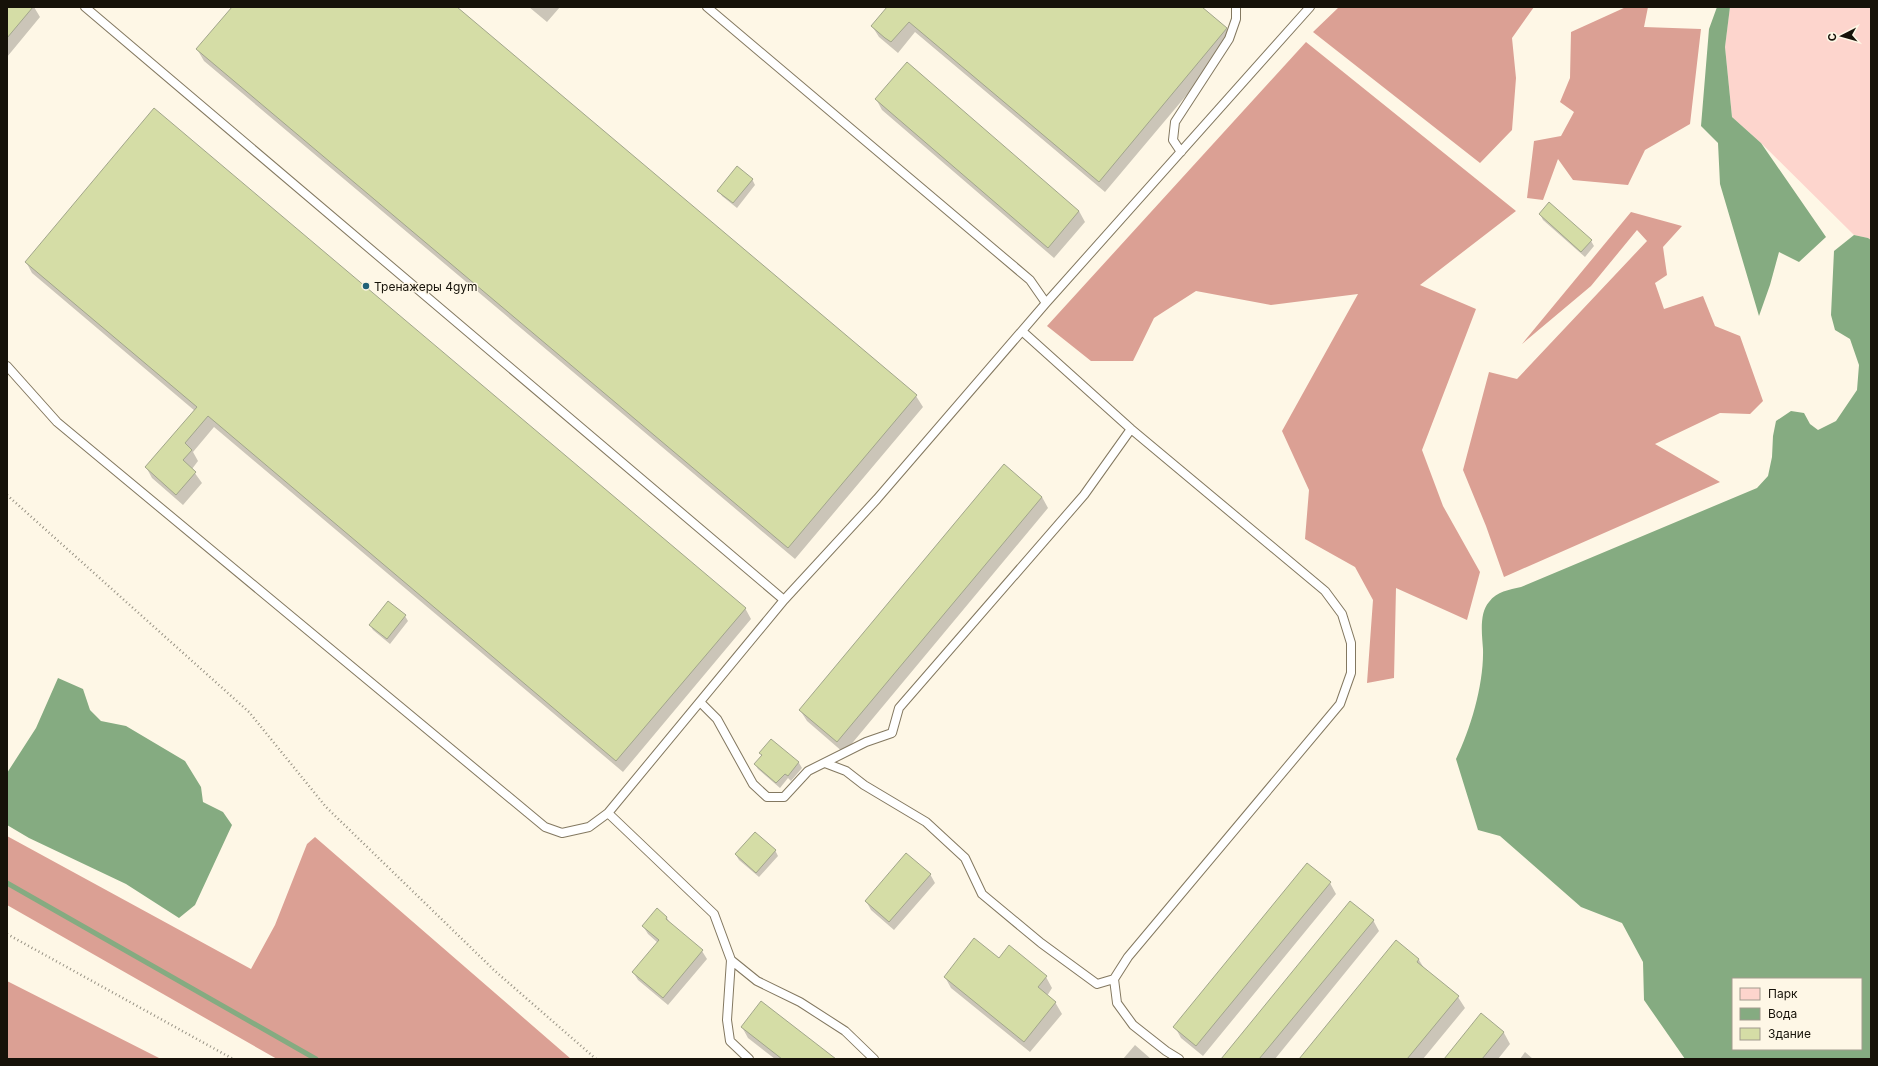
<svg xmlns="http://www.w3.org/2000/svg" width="1878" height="1066" viewBox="0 0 1878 1066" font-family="Inter,sans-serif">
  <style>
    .green { fill: #fdd5cd }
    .forest { fill: #dba094 }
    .water { fill: #85ab81; fill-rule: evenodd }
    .shadow { fill: #0003 }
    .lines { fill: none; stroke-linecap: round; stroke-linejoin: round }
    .stream { stroke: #85ab81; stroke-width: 5 }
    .building { fill: #d5dda6; stroke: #a2a68b }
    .service-casing { stroke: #837860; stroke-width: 10 }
    .path { stroke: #969183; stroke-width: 2.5; stroke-dasharray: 1 3; stroke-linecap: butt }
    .service { stroke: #fff; stroke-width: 8 }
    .poi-dot { fill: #226177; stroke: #fef7e6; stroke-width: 1.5 }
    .labels { text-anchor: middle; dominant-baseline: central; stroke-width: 3; stroke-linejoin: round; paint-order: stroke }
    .poi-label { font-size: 12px; fill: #161209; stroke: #fef7e6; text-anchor: start }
  </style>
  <rect width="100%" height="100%" fill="#fef7e6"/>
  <path class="green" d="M1730,7H1871V240L1868,238L1854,235L1761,143L1732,117L1725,47Z"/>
  <path class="forest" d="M1339,7H1534L1512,38L1516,78L1512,130L1480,163L1313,32Z
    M1626,7H1648L1644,27L1701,29L1690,124L1645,150L1628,185L1573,180L1558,159L1543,200L1527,198L1534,141L1561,136L1574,112L1560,102L1570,78L1571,32Z
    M1306,42L1516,211L1420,285L1476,309L1422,450L1443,506L1480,572L1467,620L1396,588L1394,678L1367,683L1373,600L1355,567L1305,539L1309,490L1282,431L1358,294L1271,305L1196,291L1154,318L1133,361H1091L1047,326Z
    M1631,212L1682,226L1663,247L1667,275L1655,283L1664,309L1703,296L1715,326L1740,336L1763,401L1750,414L1720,413L1655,444L1720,482L1504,577L1486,526L1463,470L1489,372L1517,379L1647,241L1637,230L1591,286L1522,344Z
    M7,836L251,969L275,925L307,844L315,837L571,1059H277L7,905Z
    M7,981L161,1059H7Z"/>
  <path class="water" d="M1717,7H1730L1725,47L1732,117L1761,143L1826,237L1799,262L1779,252L1770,285L1759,316L1720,184L1718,143L1701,126L1709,29Z
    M1854,235L1868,238L1871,240V1059H1685L1644,1000L1643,962L1622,923L1581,907L1500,836L1478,830L1456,759C1471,728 1484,684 1483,649C1482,635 1479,613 1489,602C1497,591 1509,590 1521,587L1757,488L1768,476L1772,457L1773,436L1776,421L1791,411L1804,413L1810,424L1818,430L1836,421L1857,390L1859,365L1850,339L1835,330L1831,315L1834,251ZM1733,979H1861V1049H1733Z
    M58,678L83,689L90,710L101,721L126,726L185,761L201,787L203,802L223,812L232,825L195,905L179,918L126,884L29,838L7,825V773L36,728Z"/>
  <path class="shadow" d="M7,7H34L40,17L7,57Z
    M233,7H456L916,396L923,407L795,559L204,61L197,49Z
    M529,7H560L547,22Z
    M886,7H1201L1226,28L1233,40L1105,192L915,32L898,53L879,37L872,26L887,8Z
    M876,99L1079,211L1085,222L1054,258L882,110Z
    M752,179L755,185L737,208L722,196L719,191Z
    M1549,204L1591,241L1594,246L1585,257L1543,220L1540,214Z
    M26,262L745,608L751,619L623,772L214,427L193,452L198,461L192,469L202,483L183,505L152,478L146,467L195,411L32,273Z
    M1042,497L1048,508L844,753L807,721L800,710Z
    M405,616L408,621L390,644L373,630L370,625Z
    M771,740L799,763L802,768L791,781L788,778L780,788L758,769L755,764L762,756L761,753Z
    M775,850L778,856L759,877L739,860L736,855Z
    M930,874L935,883L894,930L871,910L866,901Z
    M1330,883L1336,894L1203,1056L1181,1038L1175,1027Z
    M657,910L667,918L670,923L702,951L707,959L668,1005L638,980L633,972L658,943L648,934L643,926Z
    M1373,920L1379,931L1275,1059H1222Z
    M1396,942L1419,960L1424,968L1458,997L1465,1008L1423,1059H1300Z
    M999,960L1046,977L1052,988L1047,996L1055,1002L1062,1014L1030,1052L951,988L945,977Z
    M1481,1014L1504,1033L1510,1044L1498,1059H1445Z
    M742,1027L834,1059H775L748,1038Z
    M1135,1045L1151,1059H1123Z
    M1525,1052L1533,1059H1520Z"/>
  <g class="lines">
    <path class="stream" d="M7,883L316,1059"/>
  </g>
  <path class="building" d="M7,7H33L7,38Z
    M232,7H457L917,395L788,548L196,49Z
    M887,7H1202L1227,28L1099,182L909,22L891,42L885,38L871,26Z
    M907,62L1079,211L1048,248L875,99Z
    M154,108L746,608L616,761L208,416L185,443L192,450L183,460L196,472L176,495L145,467L197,407L25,262Z
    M737,166L753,179L733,203L717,191Z
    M1549,202L1592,240L1581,252L1539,214Z
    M1004,464L1042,497L837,742L799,710Z
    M388,601L406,615L387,639L369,625Z
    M771,739L799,762L788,776L785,774L776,783L754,764L762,755L759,753Z
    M755,832L776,850L756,873L735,854Z
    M906,853L931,874L889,922L865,901Z
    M1307,863L1331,882L1196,1046L1173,1027Z
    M1350,901L1374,920L1259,1059H1221Z
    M657,908L667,917L666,919L703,950L663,998L632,972L659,940L642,926Z
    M974,938L999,958L1009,945L1047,976L1038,987L1056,1002L1024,1042L944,977Z
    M1396,940L1419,959L1417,962L1459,996L1407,1059H1299Z
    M761,1001L836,1059H782L741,1027Z
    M1481,1013L1504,1032L1482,1059H1444Z"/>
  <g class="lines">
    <g class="service-casing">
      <path id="service" d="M85,7L784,600
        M707,7L1030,280L1046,303
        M1181,152L1173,140L1175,122L1229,39L1236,19V7
        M1022,331L1131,429L1325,591L1342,614L1351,643V673L1340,704L1128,957L1114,979L1117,1003L1133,1025L1166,1051L1179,1059
        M7,366L57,422L545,827L562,833L589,827L608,813L784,600L877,499L1046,303L1310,7
        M700,702L717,719L753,784L767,797H784L808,771L866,742L892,733L899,708L1084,495L1131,429
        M825,763L846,771L864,785L926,822L965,858L982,894L1041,943L1097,984L1114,979
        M608,813L714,914L731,960L727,1020L730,1041L749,1059
        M731,960L757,981L800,1002L845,1031L874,1059"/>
    </g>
    <path class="path" d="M7,495L249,712L326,807L495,971L596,1059
      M7,934L233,1059"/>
    <use href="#service" class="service"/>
  </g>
  <circle class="poi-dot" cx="366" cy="286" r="4"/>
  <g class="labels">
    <g class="poi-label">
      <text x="374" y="286">Тренажеры 4gym</text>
    </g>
  </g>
  <rect width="1878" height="1066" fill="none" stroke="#161209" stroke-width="16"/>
  <rect x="1732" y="978" width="130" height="72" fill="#fef7e6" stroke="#a19b8e"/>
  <rect x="1740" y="988" width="20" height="12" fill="#fdd5cd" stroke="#a19b8e"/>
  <text x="1768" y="998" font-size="12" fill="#161209">Парк</text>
  <rect x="1740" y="1008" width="20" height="12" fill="#85ab81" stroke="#a19b8e"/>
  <text x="1768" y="1018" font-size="12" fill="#161209">Вода</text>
  <rect x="1740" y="1028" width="20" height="12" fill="#d5dda6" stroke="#a19b8e"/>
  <text x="1768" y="1038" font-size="12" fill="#161209">Здание</text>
  <g transform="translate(1842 36) rotate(264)" stroke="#fef7e6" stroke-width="3" paint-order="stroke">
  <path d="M0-3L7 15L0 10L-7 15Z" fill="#161209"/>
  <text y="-6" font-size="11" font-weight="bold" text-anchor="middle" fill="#161209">С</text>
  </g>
</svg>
